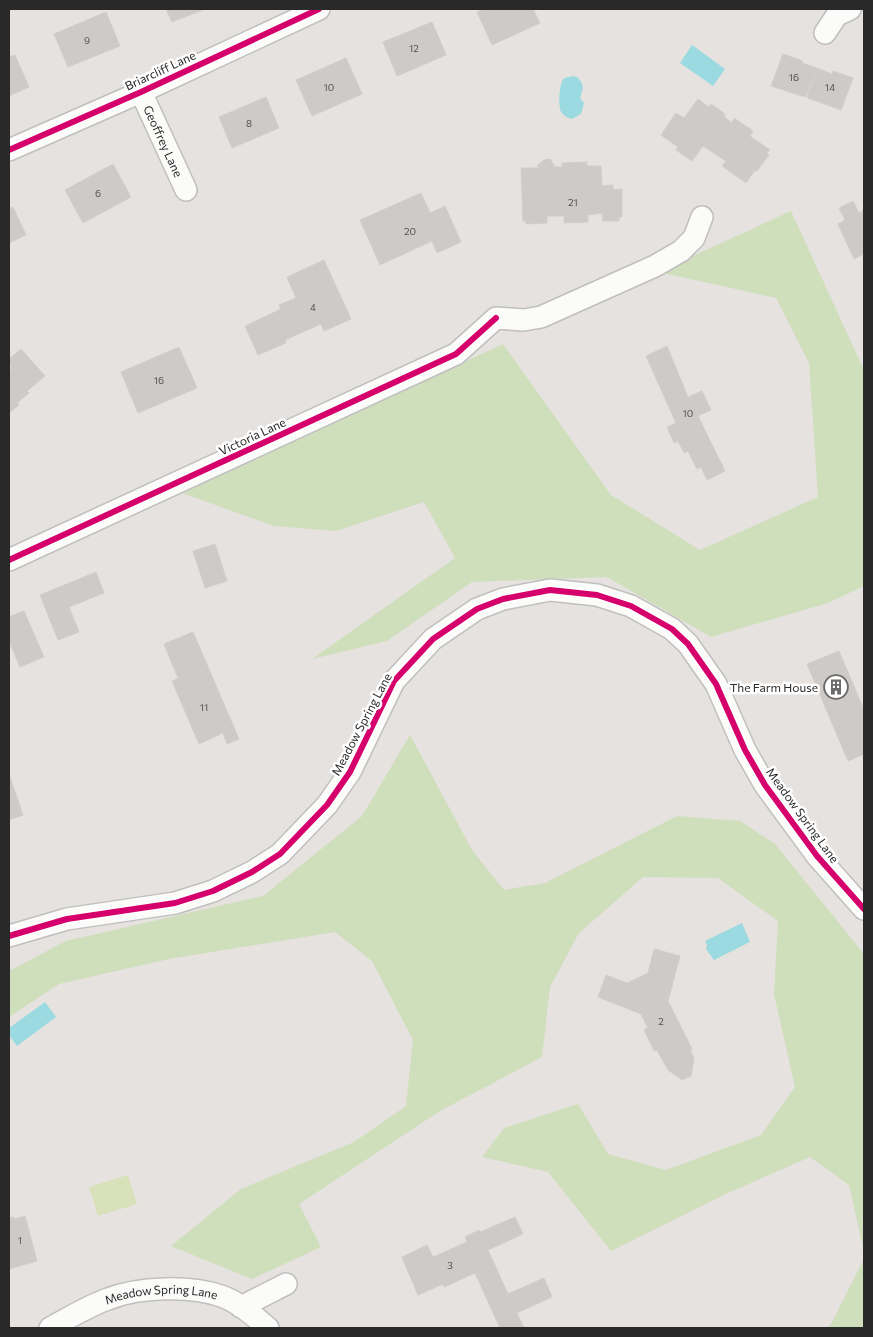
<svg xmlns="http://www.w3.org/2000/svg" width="873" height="1337" viewBox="0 0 873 1337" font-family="Commissioner,sans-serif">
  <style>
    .green { fill: #cfdebb }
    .pitch { fill: #d9e1ba }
    .water { fill: #9adae0 }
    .building { fill: #cdcac8; stroke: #d1cecb }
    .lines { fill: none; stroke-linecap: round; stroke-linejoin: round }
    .minor-casing { stroke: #c0bfc0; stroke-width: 24 }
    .minor { stroke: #fbfbfa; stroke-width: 21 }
    .cycleway-casing { stroke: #fff; stroke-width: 9 }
    .cycleway { stroke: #d6006c; stroke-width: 6 }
    .labels { text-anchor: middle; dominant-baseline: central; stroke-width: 5; stroke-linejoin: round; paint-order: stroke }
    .number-label { font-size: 10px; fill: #535252 }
    .street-label { font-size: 12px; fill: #292929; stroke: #fff }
    .poi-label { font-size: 12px; fill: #292929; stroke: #fff; text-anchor: end }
  </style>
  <rect width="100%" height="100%" fill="#e6e2df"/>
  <path class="green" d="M791,211L864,370V586L828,603L711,637L607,577L472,582L387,641L312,659L455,558L424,502L336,531L274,526L182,493L503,344L611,495L700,550L818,497L809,363L776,298L658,272Z
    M410,735L472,850L504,890L545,883L677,816L740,821L775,844L864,954V1251L849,1185L810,1157L728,1193L611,1251L548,1172L482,1157L504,1128L578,1104L608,1154L666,1170L761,1135L795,1087L774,994L778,921L718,878L643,877L579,933L550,987L542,1057L440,1111L299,1204L321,1247L252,1279L171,1246L241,1189L354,1142L406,1106L413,1040L372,961L335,932L169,959L59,984L9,1017V971L66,941L263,896L362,816Z
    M864,1259V1328H825L830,1326Z"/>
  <path class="pitch" d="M128,1175L137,1204L98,1216L89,1187Z"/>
  <path class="water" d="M692,45L725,69L713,86L680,63Z
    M573,76L577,77C585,85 583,88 580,98L584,103L581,114L572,119C568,118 564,116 561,112C558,105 559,84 564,78Z
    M742,923L750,942L714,960L706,949L707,945L705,941Z
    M45,1002L56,1017L17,1046L9,1035V1028Z"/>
  <path class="building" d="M166,9H205L172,22Z
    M485,9H533L540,23L492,45L477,12Z
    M106,12L120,46L68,67L54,34Z
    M432,22L446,55L397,76L383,42Z
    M783,54L803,61L802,63L817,68L805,97L771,86Z
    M15,55L29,87L9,96V57Z
    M346,58L362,94L312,116L296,80Z
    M817,68L832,74L833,71L853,78L841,110L808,98L807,96Z
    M266,97L279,128L232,148L219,117Z
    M698,99L709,107L711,104L725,114L724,117L732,123L734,118L753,131L750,136L770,150L767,153L769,155L757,171L755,170L746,183L722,166L726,161L703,146L692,161L676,150L678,147L661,135L676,113L684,118Z
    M550,159L555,167H562V163L587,162V166H601L602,186L613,185V190L622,189V217H619V221H603L602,213L588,215V222L564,223V216H547V223L526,224V221H523L521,168H538V165L544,160Z
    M113,164L131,197L83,223L65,190Z
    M421,193L430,213L445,206L461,242L437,253L432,241L380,265L360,220Z
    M853,201L859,213L864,210V254L854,259L838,224L845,220L839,208Z
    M13,207L26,235L9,243V209Z
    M324,260L351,319L324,331L321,324L285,340L286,343L258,355L245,326L281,309L279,305L296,298L287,277Z
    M667,346L688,397L702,391L711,410L698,416L725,471L707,480L701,467L697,469L688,451L684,453L678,441L674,443L667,427L676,423L646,356Z
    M179,347L197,388L138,413L121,372Z
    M21,349L45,376L27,391L29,393L17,403L19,405L9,413V368L10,370L12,368L9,364V359Z
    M215,544L227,581L205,588L193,551Z
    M96,572L104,593L69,607L79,632L58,640L40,595Z
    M24,611L44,657L20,667L9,641V617Z
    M193,632L239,739L227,744L223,733L199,744L172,681L178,678L164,644Z
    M839,651L864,710V754L848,761L807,664Z
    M9,777H10L23,815L9,820Z
    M654,949L680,956L668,1001L692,1049L690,1050L694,1058L691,1076L682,1080L668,1070L657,1050L654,1051L644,1030L648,1028L641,1014L598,997L606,975L627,983L648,973Z
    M25,1216L37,1261L9,1269V1218L14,1217V1219Z
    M515,1217L523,1234L488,1250L508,1294L544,1278L552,1297L517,1313L524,1328H500L475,1273L444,1287L443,1284L418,1295L402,1257L427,1245L433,1257L467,1242L465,1237L479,1230L480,1232Z"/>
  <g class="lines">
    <g class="minor-casing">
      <g id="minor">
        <path d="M825,33L837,15L850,9"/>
        <path id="s1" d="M141,92L186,190"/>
        <path d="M9,150L141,92L319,9"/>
        <path d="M9,560L456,354L496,318L524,320L541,317L655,266L681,251L694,238L702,217"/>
        <path d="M9,936L67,919L175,903L213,891L252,872L280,854L327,805L350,772L394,681L433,639L477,609L503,599L550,590L597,595L631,606L672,629L688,644L716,684L745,750L765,785L817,856L864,909"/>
        <path d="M241,1307L286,1284"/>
        <path id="s2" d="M50,1328C69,1318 88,1306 108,1299C138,1287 190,1285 221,1296C239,1302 255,1317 268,1328"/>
      </g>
    </g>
    <use href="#minor" class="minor"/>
    <g class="cycleway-casing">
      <path id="cycleway" d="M9,150L141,92L319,9
        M9,560L456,354L496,318
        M9,936L67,919L175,903L213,891L252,872L280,854L327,805L350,772L394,681L433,639L477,609L503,599L550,590L597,595L631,606L672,629L688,644L716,684L745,750L765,785L817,856L864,909"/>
    </g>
    <use href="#cycleway" class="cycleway"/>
  </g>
  <defs>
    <g id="building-ring" transform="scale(1.25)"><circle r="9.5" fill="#fff" stroke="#6b6a69" stroke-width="1.5"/><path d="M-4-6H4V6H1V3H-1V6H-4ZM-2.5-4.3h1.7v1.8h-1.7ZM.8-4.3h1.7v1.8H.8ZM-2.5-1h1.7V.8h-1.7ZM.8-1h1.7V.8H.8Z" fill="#6b6a69"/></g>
  </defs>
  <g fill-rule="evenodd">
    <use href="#building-ring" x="836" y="687"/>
  </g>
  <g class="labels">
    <g class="number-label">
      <text x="87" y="40">9</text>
      <text x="414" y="48">12</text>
      <text x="794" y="77">16</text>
      <text x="329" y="87">10</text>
      <text x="830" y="87">14</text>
      <text x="249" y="123">8</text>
      <text x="98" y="193">6</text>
      <text x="573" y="202">21</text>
      <text x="410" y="231">20</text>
      <text x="313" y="307">4</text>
      <text x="159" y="380">16</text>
      <text x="688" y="413">10</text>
      <text x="204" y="707">11</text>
      <text x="661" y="1021">2</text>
      <text x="20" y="1240">1</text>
      <text x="450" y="1265">3</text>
    </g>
    <g class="street-label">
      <text transform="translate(160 70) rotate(-25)">Briarcliff Lane</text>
      <text stroke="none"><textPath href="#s1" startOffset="54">Geoffrey Lane</textPath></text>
      <text transform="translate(252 436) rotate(-25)">Victoria Lane</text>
      <text transform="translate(361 724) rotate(-62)">Meadow Spring Lane</text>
      <text transform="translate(803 815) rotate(54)">Meadow Spring Lane</text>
      <text stroke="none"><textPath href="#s2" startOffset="119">Meadow Spring Lane</textPath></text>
    </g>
    <g class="poi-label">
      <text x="818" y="687">The Farm House</text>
    </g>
  </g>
  <rect width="873" height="1337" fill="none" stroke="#292929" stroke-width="20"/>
</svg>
